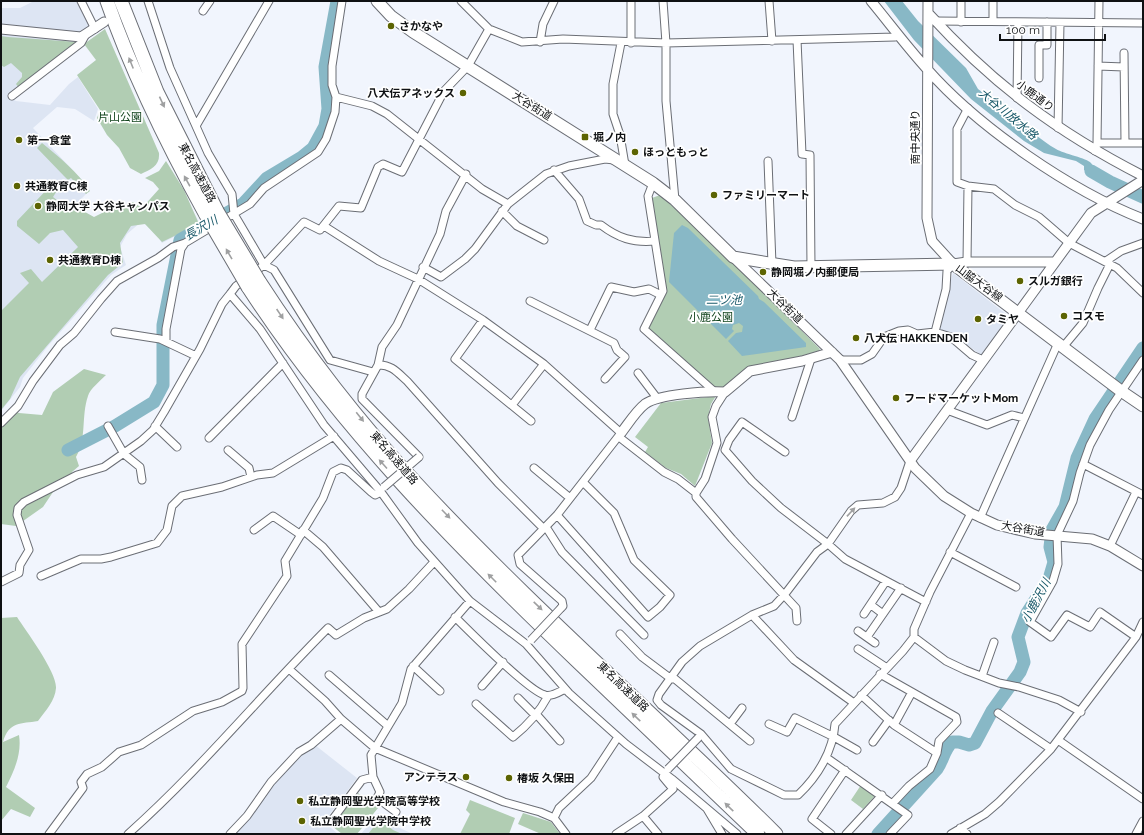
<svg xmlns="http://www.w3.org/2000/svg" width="1144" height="835" viewBox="0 0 1144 835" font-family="Raleway,'Noto Sans JP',sans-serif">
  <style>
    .built { fill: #dde5f3 }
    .green { fill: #b1cdb3 }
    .water { fill: #88b8c6 }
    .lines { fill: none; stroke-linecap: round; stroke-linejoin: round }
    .river { stroke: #88b8c6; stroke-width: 13 }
    .minor-casing { stroke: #6b6e75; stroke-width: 9 }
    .tertiary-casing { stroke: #6b6e75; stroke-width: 11 }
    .primary-casing { stroke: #6b6e75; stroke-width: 13 }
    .motorway-casing { stroke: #6b6e75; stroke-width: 15 }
    .minor { stroke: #fff; stroke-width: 7 }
    .tertiary { stroke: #fff; stroke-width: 9 }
    .primary { stroke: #fff; stroke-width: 11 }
    .motorway { stroke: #fff; stroke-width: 13 }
    .minor-bridge-casing { stroke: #6b6e75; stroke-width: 9; stroke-linecap: butt }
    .motorway-bridge-casing { stroke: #6b6e75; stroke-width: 15; stroke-linecap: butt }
    .minor-bridge { stroke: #fff; stroke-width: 7 }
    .motorway-bridge { stroke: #fff; stroke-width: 13 }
    .oneway { fill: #9fa0a1 }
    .poi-dot { fill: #5c6402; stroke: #fff; stroke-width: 1.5 }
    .labels { text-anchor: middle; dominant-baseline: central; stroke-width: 3.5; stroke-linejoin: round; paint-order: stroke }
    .poi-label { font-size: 11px; font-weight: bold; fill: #0f1113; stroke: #fff; text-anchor: start }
    .street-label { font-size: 11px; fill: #0f1113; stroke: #fff }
    .park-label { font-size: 11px; fill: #0f411a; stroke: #fff }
    .water-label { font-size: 12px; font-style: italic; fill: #195969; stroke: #fff }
  </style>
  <rect width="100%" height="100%" fill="#f1f5fd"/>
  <path class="built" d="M34,1H80L90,27L79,41L8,97L16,101L50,105L69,84L78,77L98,109L94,121L75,109L57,107L33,128L81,179L89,191L75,205L82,213L91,218L139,208L143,209L183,192L200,224L162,243L153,229L141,222L127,234L120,247L126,265L111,275L48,346L23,378L20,387L1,411V8H20Z
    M953,273L1010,317L981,355L951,333L939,332L942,312Z
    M315,745L357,778L324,822L338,834H234L272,784L301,753Z
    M378,813L393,825L413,834H361Z"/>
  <path class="green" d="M105,29L159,153C160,166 151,169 141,174L130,168L119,148L107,135L97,118L100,110L77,75L96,60L84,44Z
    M1,36L8,37L77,42L19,88L16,84L22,77V73L11,63L4,67L1,65Z
    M42,143C59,157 78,172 90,191L86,194L71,178L68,180L64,176L37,148Z
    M166,161L184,190L199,224L162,242L145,224L131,226L120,243L123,263L108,275L20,377L10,399L1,410V311L29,283L20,273L31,269L42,282L78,247L63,230L50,233L39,244L17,226V221L53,183L58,189L53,197L72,212L76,207L94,217L108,210L114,203L127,204L133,202L142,208L159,189L153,182L145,178L159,171Z
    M660,195L708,238L820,349L817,354L778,363L754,366L747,369L728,386L719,390L714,388L647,331L651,317L667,288L664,285L652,198Z
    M84,369L106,375C100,381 90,389 88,396C81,416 87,439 76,457L79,466L72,472L69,483L53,492L43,507L16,526L1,524V424L13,410L19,413L42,415L53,392Z
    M716,396L711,404L708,417L712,443L695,486L681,474L666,468L645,452L648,447L635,437L661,403Z
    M17,617C26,631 57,672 56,688C55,701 46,710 38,721C21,724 9,721 3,742L19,735C22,754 14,771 6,787L35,808L30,817L11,809L1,821V618Z
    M861,785L874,794V797L863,809L851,800Z
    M358,793L378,808L357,834H342L332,826Z
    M470,800L515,818L509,834H460L470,814L466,810Z
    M523,813L551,822L560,834H541L518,824Z
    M380,819L393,830L402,834H368Z"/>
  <path class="water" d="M884,1H902L918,21L966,68L978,89L994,101L998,102C1017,118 1034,136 1056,149C1064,154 1087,158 1091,163C1096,170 1100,175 1108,180L1093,176L1084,170V166L1076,161L1044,153L1024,141L971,99L914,40Z
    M682,225L688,228L758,296L759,299L764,302L806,343V347L742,356L728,341L736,333L742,332L743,326L739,323L733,325L732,329L734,331L726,339L669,282L674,233Z"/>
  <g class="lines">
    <path class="river" d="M1091,171L1110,182L1143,197
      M68,450L115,426L154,402L163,385V325L180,240L243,204L267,178L302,157L313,148L325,126L328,109L325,67L337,1
      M878,834L937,769C943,760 944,750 952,742H959L969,745L975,743L992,711L1020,672L1024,662L1018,637L1027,613L1049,579L1054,562L1050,547L1052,530L1065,507L1077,458L1095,419L1143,348"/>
    <g class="minor-casing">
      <path id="minor" d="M81,1L95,29
        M148,1L170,68L208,153L232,194L234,214L264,265L274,270L330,360L373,372
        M461,1L489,29L522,42L563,39L666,43L895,37L898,35
        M631,1V43
        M663,1L666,43V101L675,200
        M769,1L772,41
        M203,11L210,1
        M935,21L1143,23
        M993,21V1
        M961,22V1
        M797,40L802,154L810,155L811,267
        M540,42L543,24L554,1
        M621,43L613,84V114L620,135L625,165
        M1124,53L1125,143
        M1098,66L1124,67
        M1039,78V45H1047V22
        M12,96L81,43L86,34
        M336,97L372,106L387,114L482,189L508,204
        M1017,98L1018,22
        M968,108L957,129V182L968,186L994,189L1015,205L1039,217L1069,243L1117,268L1143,293
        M196,126L269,1
        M1058,128L1060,23
        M1097,143H1143
        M1095,151L1097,143L1099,1
        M768,161L772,264
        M554,170L579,199L587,221L596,225H601C618,238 633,243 655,241
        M653,183L648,196L663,291L644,329L715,392
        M502,211L517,226L544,240
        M324,226L379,261L418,279L483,320L544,364L621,433L557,515L518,555L520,564L562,601L563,606L561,608
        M1106,261L1121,251L1143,243
        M967,262L968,186
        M423,267L441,277L465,259L475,249L508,204L546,174L569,166L605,159L614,160
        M230,294L260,329L324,425L381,492L418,543L459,589L470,601L526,644L569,693L626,744L672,779L737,834
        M530,301L614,343L617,350L625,357L605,379
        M483,320L455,359L531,421
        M590,330L611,287L634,292L649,289L661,295
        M115,332L160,339L196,356
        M935,332L951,337L972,355L983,360
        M166,341V329L181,249L185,243L250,204L264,188L318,152L326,139L335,112L336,97L332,85V66L342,1
        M1063,347L1083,323L1098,288L1110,264
        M840,360H861L872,354L884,337L899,331L908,330L917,334L935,332L946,289L947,271L953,264
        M378,365C391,364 398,373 407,381L498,483L544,529
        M638,373L657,398
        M512,405L544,364
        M947,410L987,425L1012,415L1024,418
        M792,417L811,359
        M1,423L18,406L33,381L60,345L74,333L101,299L117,281L158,258L173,247L185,243
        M108,426L124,454L140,467L142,480
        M155,426L177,447
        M619,437L664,472L678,479L696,493L705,479L717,443L712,417L716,406L725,392
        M209,438L283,363
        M228,450L249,468L251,477
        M785,452L742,422L729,440L725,450L752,481L781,508L828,544L845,559L926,602
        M419,457L362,399V394L378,365L382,347L397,325L440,234L446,211L466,174
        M910,461L901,488L895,497L883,503L858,505L851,511L828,544L817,552L785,594L774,606L752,615L700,646L682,662L659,694L657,700L661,705L701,734L731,769L784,795H798C818,776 833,751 835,724L903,651L914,637V629L930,592L971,513
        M1083,464L1143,495
        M534,468L570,498
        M696,493V497L732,539L796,608L797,621
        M557,515L648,617L660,607L670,595L634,560L614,513L583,482
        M980,518L1058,343
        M546,527L562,552L644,635
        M254,530L273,516L301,535
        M303,530L323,547L379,612
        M1110,546L1136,492
        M950,552L1016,587
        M41,576L81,559H101L111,557L157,543L167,530L172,506L182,496L222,487L257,475L273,473L334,436
        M1,582L19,573L20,565L29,550L17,515L18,508L24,502L77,475L104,467L141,441L153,430L164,412L200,349L222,304L230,294L236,286L264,265L304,222L320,230L339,206L361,208L378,167L383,164L402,172L444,91L468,66L489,29
        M871,605L883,614
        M864,614L886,581
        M752,615L794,660L854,703
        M455,617C469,631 530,692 545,695C552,697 559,692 565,689
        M858,631L875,643
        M620,634L642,657L670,678L675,679L750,741
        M867,637L901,588
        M914,637L946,661L965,670L999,683L1019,687L1059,700L1081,712
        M1136,637L1100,612L1090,627L1067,615L1051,637L1030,622L1053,581L1058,564L1057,535L1073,501L1080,473L1090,445L1109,410L1143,360
        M858,649L887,668
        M413,666L440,691
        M289,669L325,701L341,719L375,748L504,802L540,812L554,818
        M880,674L956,717L957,722L939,741L937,753L930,769L909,786L893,803
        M329,675L388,726
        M982,676L994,642
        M482,686L503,662
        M861,695L894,725L937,753
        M518,698L536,716
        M476,704L513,737C528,725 539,713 548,696
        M998,713L1051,749
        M537,715L560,741
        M730,724L742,708
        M769,724L787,732L795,718L834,737L857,750
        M894,725L912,692
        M1058,740L1143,799
        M873,742L889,720
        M827,758L908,815L890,834
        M707,809L722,834
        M396,812L377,798L380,792L373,777L371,755L402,703L411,669L470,601
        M643,816L658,834
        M332,820L362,780L373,777
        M960,828L967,834
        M49,834L83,788L81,782L87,774L102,767L119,752L141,745L193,711L222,702L242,691L243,688L242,644L287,576L285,561L323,498L333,472L341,468L347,470L371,492L375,495L381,492
        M128,834C200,770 260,696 328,628L336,635L364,618L387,609L409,589L434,562
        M230,834L247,816L271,782L299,752L311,745L341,719
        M566,834L554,818L559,808L591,778L618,737
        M616,834L643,816L673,789L663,777L665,773
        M831,834L812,819L845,770
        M846,834L882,795
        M951,834L985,814L999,802L1051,749L1136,637L1143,622
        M1136,834L1143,821"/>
    </g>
    <g class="tertiary-casing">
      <path id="tertiary" d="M871,1C890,24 907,47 927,69C978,127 1071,191 1143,219
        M928,1L927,218L932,241L953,264L967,262H1054
        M929,14C994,85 1057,132 1143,176
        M1,29L81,37L104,22
        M733,257L840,360L915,468L944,496L971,513L997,525L1035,534L1092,539L1110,546L1143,566
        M621,433C628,424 636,411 645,404C659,394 707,391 725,392L750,371L802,361L832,352
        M910,461L1091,213L1143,180"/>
    </g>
    <g class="primary-casing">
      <path id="primary" d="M377,1L391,16L413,32L653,183L675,200L733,257L794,267L953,264L1121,391L1143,406"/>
    </g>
    <g class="motorway-casing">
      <path id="motorway" d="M107,1C133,76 168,146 206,215
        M121,1L157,92L217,211
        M259,281C305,352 358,421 416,483C530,606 657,716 776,834
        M248,287C339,427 456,545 576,660C636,718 697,776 758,834"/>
    </g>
    <use href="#minor" class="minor"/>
    <use href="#tertiary" class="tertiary"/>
    <use href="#primary" class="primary"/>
    <use href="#motorway" class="motorway"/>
    <g class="minor-bridge-casing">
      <path id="minor-bridge" d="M384,487L419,457
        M531,640L561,608
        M668,769L699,737"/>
    </g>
    <g class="motorway-bridge-casing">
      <path id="motorway-bridge" d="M217,211L259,281
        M206,215L248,287"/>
    </g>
    <use href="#minor-bridge" class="minor-bridge"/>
    <use href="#motorway-bridge" class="motorway-bridge"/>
  </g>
  <defs><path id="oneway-solid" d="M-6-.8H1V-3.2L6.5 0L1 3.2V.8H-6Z"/></defs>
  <g class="oneway">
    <use href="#oneway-solid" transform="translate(131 63) rotate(-112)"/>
    <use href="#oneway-solid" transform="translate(162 102) rotate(65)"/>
    <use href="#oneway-solid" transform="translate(187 181) rotate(-119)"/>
    <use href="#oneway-solid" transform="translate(229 254) rotate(-120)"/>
    <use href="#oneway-solid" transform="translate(280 314) rotate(56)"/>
    <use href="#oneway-solid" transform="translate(360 417) rotate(51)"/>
    <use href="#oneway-solid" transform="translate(383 464) rotate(-132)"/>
    <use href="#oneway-solid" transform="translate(851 512) rotate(-47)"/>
    <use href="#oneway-solid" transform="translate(446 514) rotate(46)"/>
    <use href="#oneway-solid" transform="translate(492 578) rotate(-135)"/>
    <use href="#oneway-solid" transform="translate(538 606) rotate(44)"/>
    <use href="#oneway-solid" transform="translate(636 717) rotate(-136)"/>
    <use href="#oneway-solid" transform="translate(729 807) rotate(-136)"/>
  </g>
  <g class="poi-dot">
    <circle cx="391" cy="26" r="4"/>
    <circle cx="463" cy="93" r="4"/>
    <rect x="581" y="133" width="8" height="8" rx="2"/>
    <circle cx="19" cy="140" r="4"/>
    <circle cx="635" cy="152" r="4"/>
    <circle cx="17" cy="186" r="4"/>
    <circle cx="714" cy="195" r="4"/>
    <circle cx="38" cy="206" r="4"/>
    <circle cx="50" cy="260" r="4"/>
    <circle cx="763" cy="272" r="4"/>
    <circle cx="1020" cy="281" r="4"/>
    <circle cx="1064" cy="316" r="4"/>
    <circle cx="978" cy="319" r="4"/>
    <circle cx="856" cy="338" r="4"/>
    <circle cx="896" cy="398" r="4"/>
    <circle cx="466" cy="777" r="4"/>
    <circle cx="509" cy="778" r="4"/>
    <circle cx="300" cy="801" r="4"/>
    <circle cx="302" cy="821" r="4"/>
  </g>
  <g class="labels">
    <g class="poi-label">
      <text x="399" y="26">さかなや</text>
      <text x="455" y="93" text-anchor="end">八犬伝アネックス</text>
      <text x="593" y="137">堀ノ内</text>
      <text x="27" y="140">第一食堂</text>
      <text x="643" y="152">ほっともっと</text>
      <text x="25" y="186">共通教育C棟</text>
      <text x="722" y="195">ファミリーマート</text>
      <text x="46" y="206">静岡大学 大谷キャンパス</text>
      <text x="58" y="260">共通教育D棟</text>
      <text x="771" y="272">静岡堀ノ内郵便局</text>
      <text x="1028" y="281">スルガ銀行</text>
      <text x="1072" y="316">コスモ</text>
      <text x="986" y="319">タミヤ</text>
      <text x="864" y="338">八犬伝 HAKKENDEN</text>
      <text x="904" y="398">フードマーケットMom</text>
      <text x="458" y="777" text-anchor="end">アンテラス</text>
      <text x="517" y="778">椿坂 久保田</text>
      <text x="308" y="801">私立静岡聖光学院高等学校</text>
      <text x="310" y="821">私立静岡聖光学院中学校</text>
    </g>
    <g class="street-label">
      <text transform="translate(1035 96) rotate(37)">小鹿通り</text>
      <text transform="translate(532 106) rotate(32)">大谷街道</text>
      <text transform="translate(915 137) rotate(-90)">南中央通り</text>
      <text transform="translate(197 173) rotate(62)">東名高速道路</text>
      <text transform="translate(979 283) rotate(36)">山脇大谷線</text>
      <text transform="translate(785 306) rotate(44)">大谷街道</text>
      <text transform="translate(394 458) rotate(49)">東名高速道路</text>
      <text transform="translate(1023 529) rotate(10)">大谷街道</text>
      <text transform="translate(623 687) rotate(44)">東名高速道路</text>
    </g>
    <g class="park-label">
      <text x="120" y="117">片山公園</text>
      <text x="711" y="317">小鹿公園</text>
    </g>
    <g class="water-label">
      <text transform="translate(1008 114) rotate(40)">大谷川放水路</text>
      <text transform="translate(201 228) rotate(-30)">長沢川</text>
      <text x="724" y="300">二ツ池</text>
      <text transform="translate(1036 601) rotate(-62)">小鹿沢川</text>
    </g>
  </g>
  <rect width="1144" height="835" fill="none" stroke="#0f1113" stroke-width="4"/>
  <path d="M1000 34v6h105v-6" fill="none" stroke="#0f1113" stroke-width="2"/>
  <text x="1006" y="34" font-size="12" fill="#0f1113" stroke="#ffffff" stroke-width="3" paint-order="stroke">100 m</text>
</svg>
